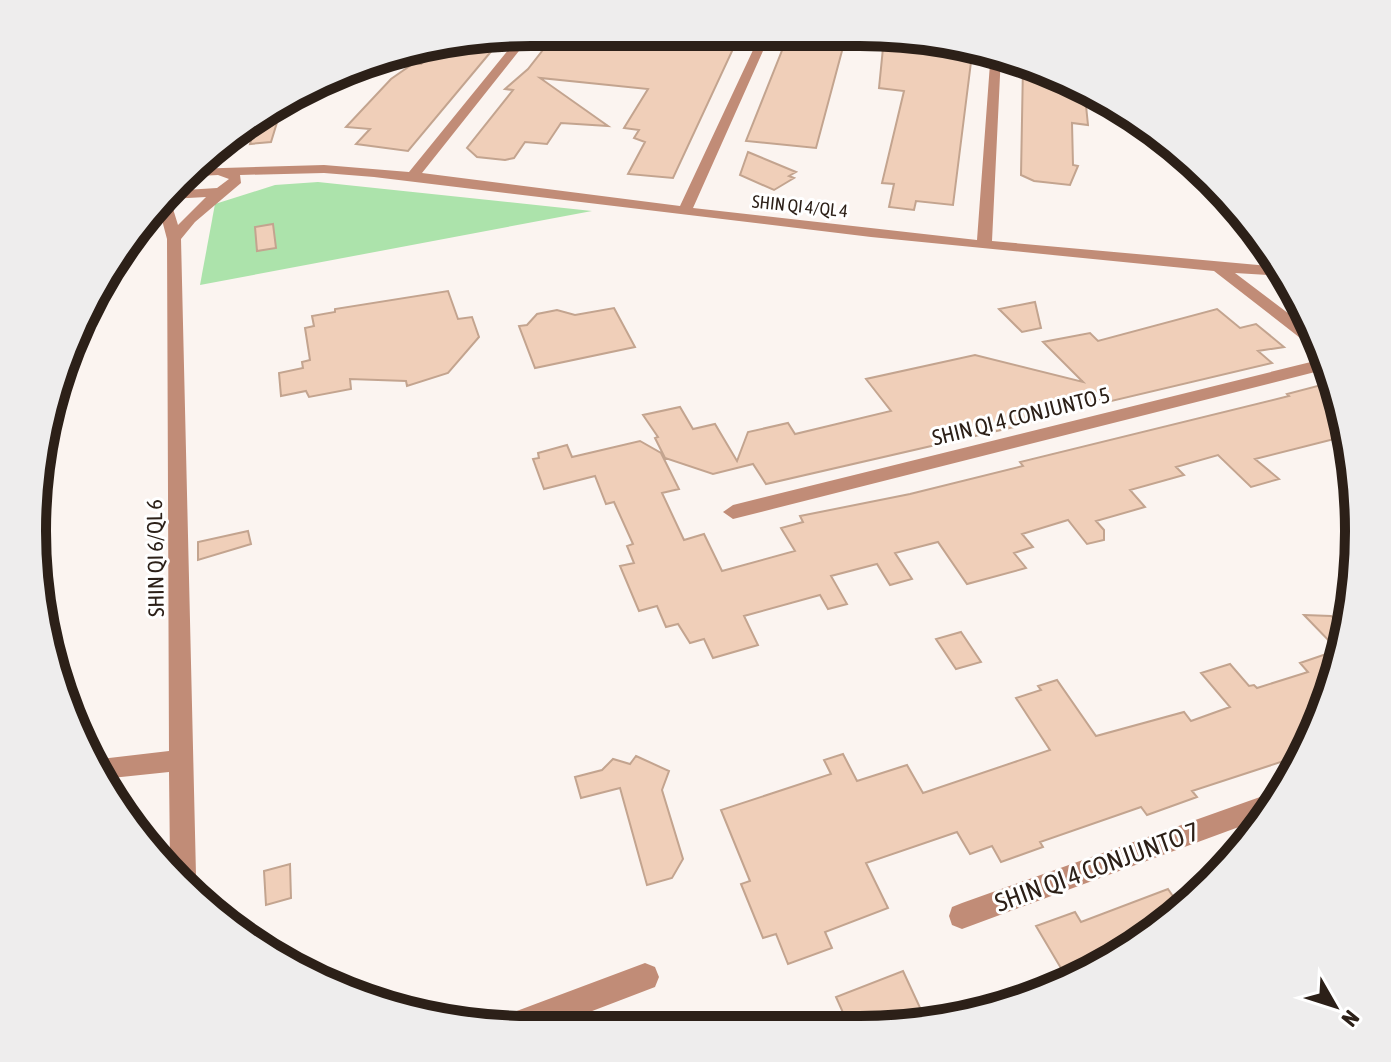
<svg xmlns="http://www.w3.org/2000/svg" width="1391" height="1062" viewBox="0 0 1391 1062" font-family="'Asap Condensed',sans-serif">
  <style>
    .green { fill: #ace3ab }
    .building { fill: #f0cfb9; stroke: #c3a48f; stroke-width: 2 }
    .lines { fill: none; stroke-linecap: round; stroke-linejoin: round }
    .minor { fill: #c18c77; fill-rule: evenodd }
    .labels { text-anchor: middle; dominant-baseline: central; stroke-width: 6; stroke-linejoin: round; paint-order: stroke }
    .far-street-label { font-size: 18px; fill: #2c2018; stroke: #fff }
    .street-label { font-size: 22px; fill: #2c2018; stroke: #fff }
    .near-street-label { font-size: 26px; fill: #2c2018; stroke: #fff }
    .rim { fill: none; stroke: #2c2018; stroke-width: 10 }
  </style>
  <rect width="100%" height="100%" fill="#fbf4f0"/>
  <path class="green" d="M318,182L592,211L200,285L215,204L275,185Z"/>
  <path class="building" d="M557,32H593L584,45L624,48L636,47L645,39L664,42L668,37L699,39L704,32L740,34L673,178L628,174L645,142L634,138L639,130L624,128L648,89L540,78L608,126L561,123L547,144L525,142L514,158L505,160L477,157L467,148L513,90L505,89L528,69Z
    M789,33L846,36L816,148L746,141Z
    M504,36L408,151L356,144L370,129L346,127L391,79L414,63L421,64L433,52V45Z
    M908,39L973,46L953,205L916,201L914,210L889,207L894,184L882,183L904,91L879,88L883,48L907,49Z
    M1023,65L1085,96L1088,125L1072,123L1073,165L1078,166L1070,185L1034,181L1021,175Z
    M279,116L271,142L250,144L258,117Z
    M748,152L796,172L789,176L794,178L774,190L740,175Z
    M273,224L276,248L257,251L255,227Z
    M448,291L458,319L472,317L479,337L448,373L407,386L406,381L350,379L351,389L309,397L306,391L281,396L279,373L303,368L302,362L310,360L305,328L314,326L312,316L335,312V309Z
    M1035,302L1041,328L1022,332L999,309Z
    M614,308L635,347L535,368L519,326L527,325L537,314L557,310L575,315Z
    M1217,309L1240,328L1256,324L1284,347L1258,351L1272,363L1103,403L1100,400L1044,413L1048,417L1014,427L766,484L753,464L713,474L665,458L655,438L658,437L643,415L680,407L693,429L715,424L737,461L748,432L788,423L795,434L891,411L866,379L975,355L1083,382L1043,342L1090,333L1098,341Z
    M1325,384L1331,389L1350,435L1255,459L1279,479L1251,487L1218,455L1176,467L1184,475L1130,490L1145,507L1096,521L1104,530V540L1087,544L1068,520L1022,534L1033,547L1014,553L1026,568L967,584L938,542L895,553L912,579L890,585L877,564L831,576L847,604L828,609L820,595L744,616L758,645L713,658L704,639L690,643L678,624L666,627L657,606L639,611L620,566L634,563L627,546L633,544L614,502L606,504L595,476L544,489L533,459L539,458L538,453L567,445L572,457L640,441L661,453L679,489L662,493L684,540L704,534L722,571L795,551L781,528L803,522L800,516L910,494L1023,466L1020,462L1289,396L1287,394Z
    M248,531L251,544L198,560V542Z
    M1304,615L1331,616L1349,625V629L1296,757L1192,791L1197,797L1147,815L1141,807L1040,842L1043,847L1001,862L992,846L970,854L957,832L866,863L888,908L825,932L832,948L788,964L776,934L763,938L741,884L750,881L721,810L831,774L824,760L843,754L857,781L907,765L923,793L1050,750L1016,698L1041,690L1038,686L1057,680L1096,736L1184,712L1191,721L1230,707L1201,673L1230,664L1249,686L1254,685L1257,688L1308,672L1300,663L1338,650Z
    M961,632L981,662L956,669L936,639Z
    M636,756L669,771L662,790L683,859L672,878L647,885L620,788L581,798L575,777L602,770L613,759L630,764Z
    M290,864L291,898L266,905L264,871Z
    M1168,889L1179,905L1137,946L1068,980L1036,926L1075,912L1081,922Z
    M903,971L928,1025L849,1026L836,997Z"/>
  <g class="lines">
    <path class="minor" d="M534,32L422,173L680,206L761,33H771L693,208L977,240L991,50L1001,55L992,241L1281,267L1284,276L1235,273L1305,326L1312,343L1304,341L1214,271L871,237L374,177L324,173L240,175L241,183L195,222L181,239L196,875L192,884L170,862L169,772L102,779L92,760L169,751L167,239L158,205L169,191L217,188L229,179L218,175L180,177L190,169L324,165L409,172L522,33ZM206,197L178,225L170,199Z
      M1319,360L1323,370L733,519L723,512L733,505Z
      M1277,791L1281,792L1275,809L1266,817L962,929L952,925L949,916L952,907L962,903Z
      M645,963L655,967L659,977L655,987L553,1026H499L503,1016Z"/>
  </g>
  <g class="labels">
    <g class="far-street-label">
      <text transform="translate(800 206) rotate(6)">SHIN QI 4/QL 4</text>
    </g>
    <g class="street-label">
      <text transform="translate(1021 416) rotate(-14)">SHIN QI 4 CONJUNTO 5</text>
      <text transform="translate(155 558) rotate(-91)">SHIN QI 6/QL 6</text>
    </g>
    <g class="near-street-label">
      <text transform="translate(1097 867) rotate(-20)">SHIN QI 4 CONJUNTO 7</text>
    </g>
  </g>
  <path d="M0 0H1391V1062H0ZM531 46H860A485 485 0 0 1 1345 531V531A485 485 0 0 1 860 1016H531A485 485 0 0 1 46 531V531A485 485 0 0 1 531 46Z" fill="#eeeded" fill-rule="evenodd"/>
  <path class="rim" d="M531 46H860A485 485 0 0 1 1345 531V531A485 485 0 0 1 860 1016H531A485 485 0 0 1 46 531V531A485 485 0 0 1 531 46Z"/>
  <g transform="translate(1335 1006) rotate(129)" stroke="#ffffff" stroke-width="6" paint-order="stroke">
  <path d="M0-6L14 30L0 20L-14 30Z" fill="#2c2018"/>
  <text y="-12" font-size="22" font-weight="bold" text-anchor="middle" fill="#2c2018">N</text>
  </g>
</svg>
